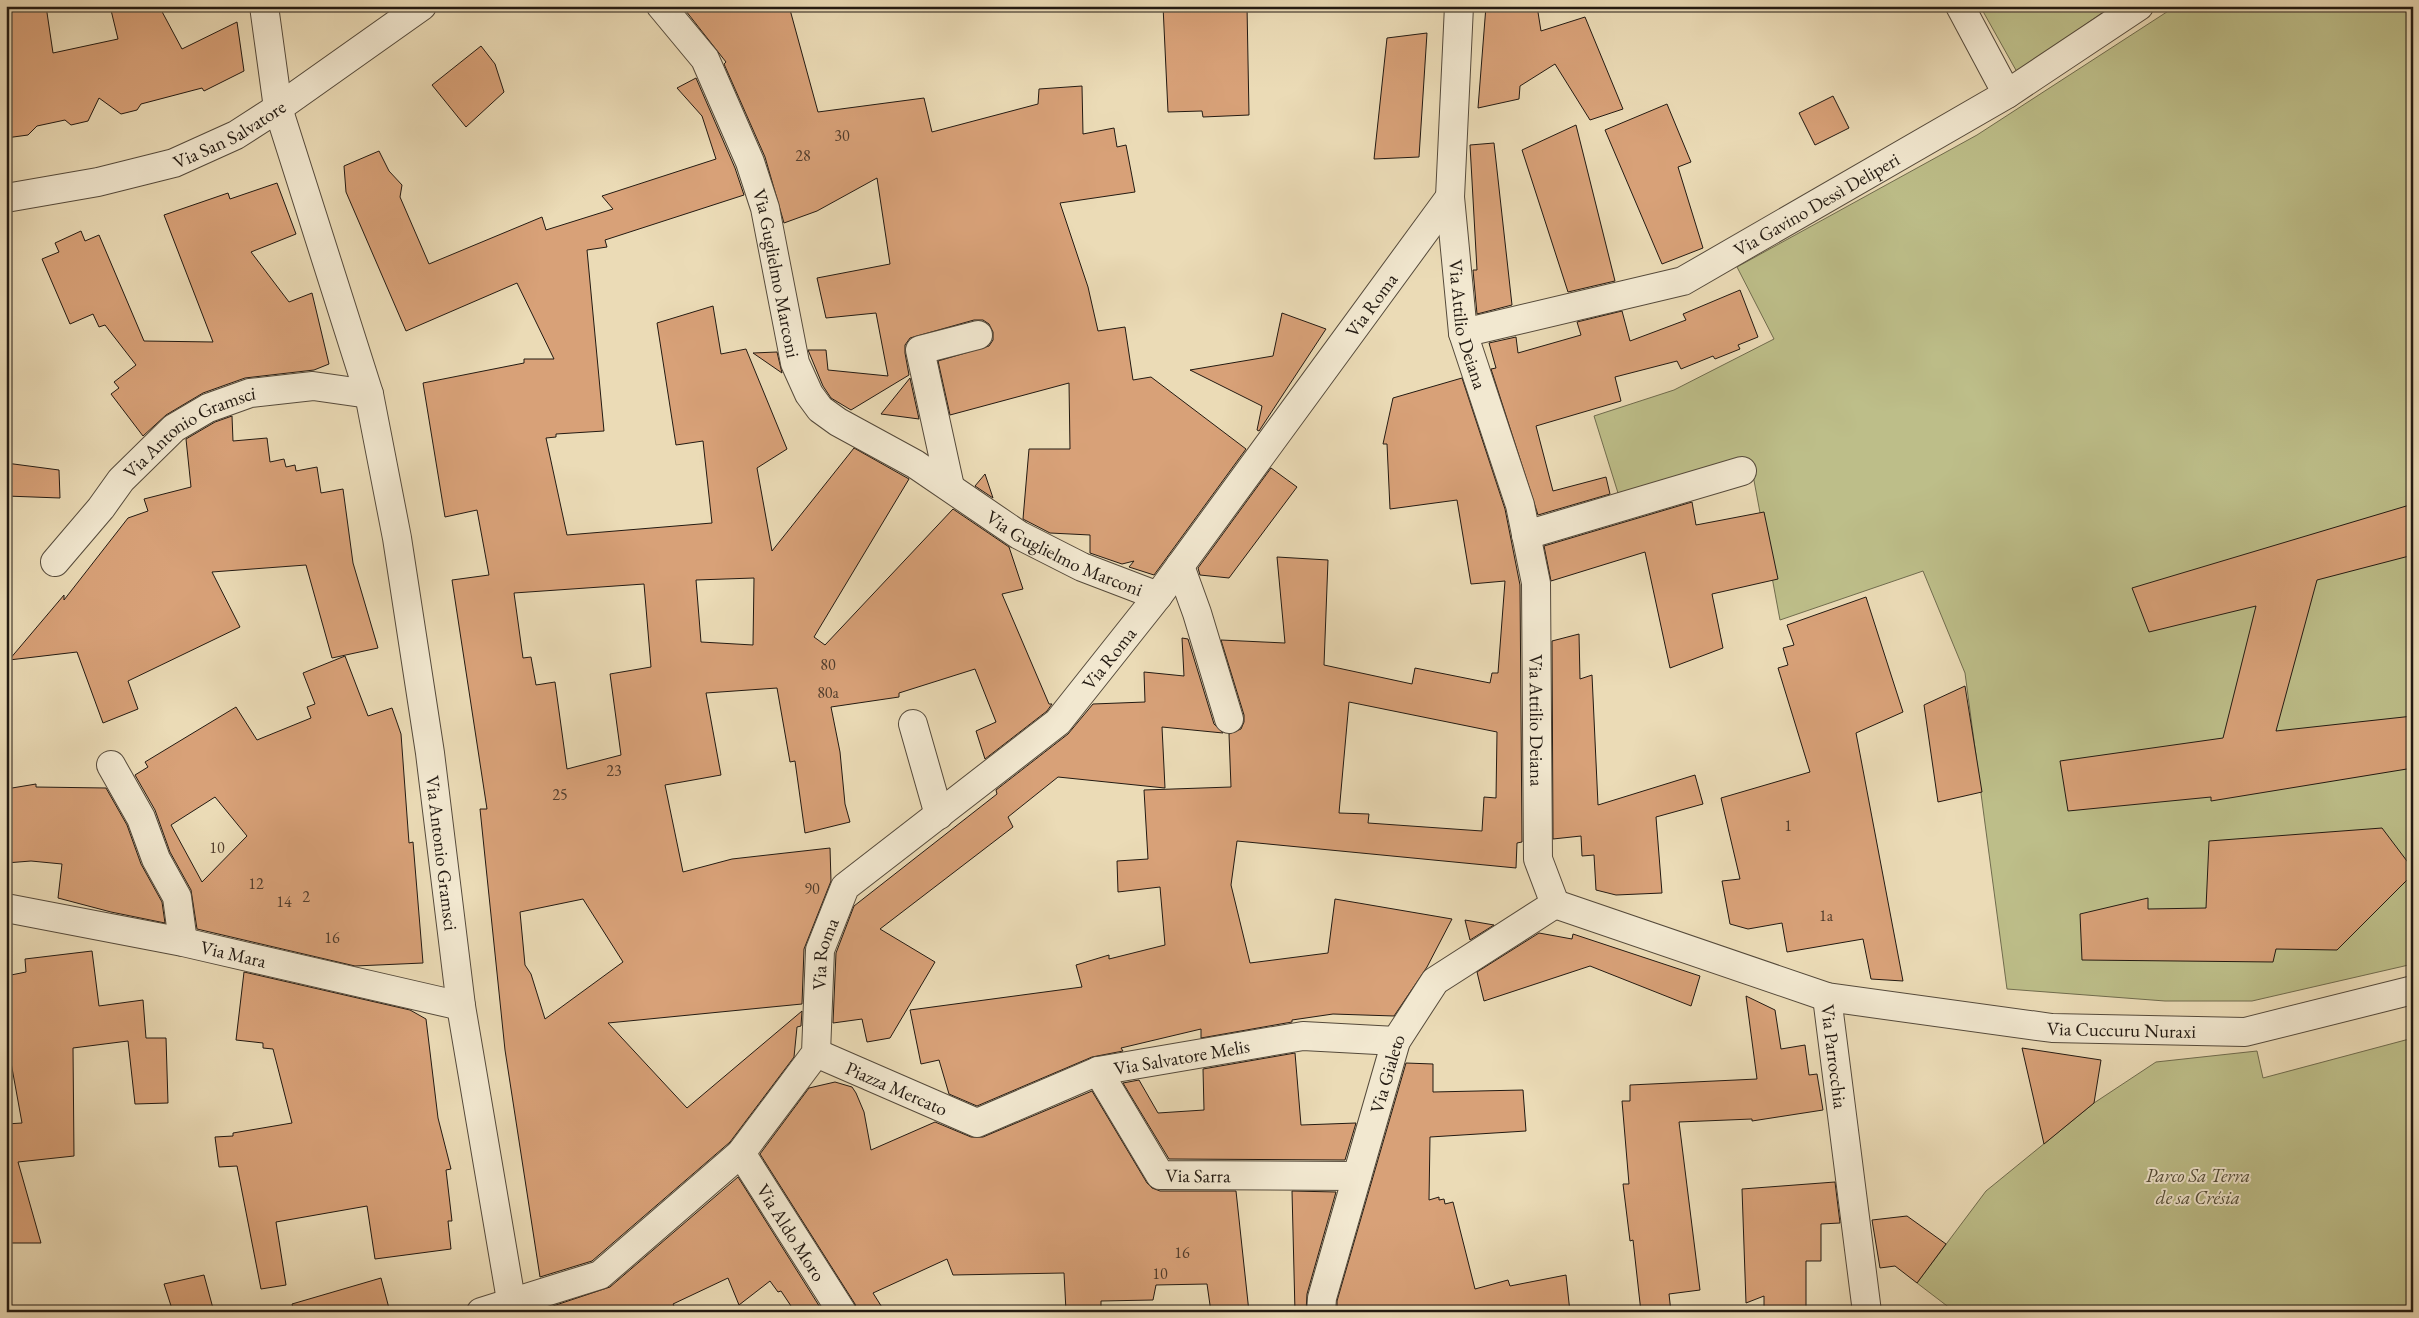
<svg xmlns="http://www.w3.org/2000/svg" width="2419" height="1318" viewBox="0 0 2419 1318" font-family="'EB Garamond',serif">
  <style>
    .green { fill: #bdbe89; stroke: #706c4e }
    .building { fill: #d8a178; stroke: #231a12; fill-rule: evenodd }
    .lines { fill: none; stroke-linecap: round; stroke-linejoin: round }
    .minor-casing { stroke: #554a3b; stroke-width: 30 }
    .minor { stroke: #f2e8d0; stroke-width: 28 }
    .labels { text-anchor: middle; dominant-baseline: central; stroke-width: 4; stroke-linejoin: round; paint-order: stroke }
    .number-label { font-size: 16px; fill: #503c2c }
    .street-label { font-size: 19px; fill: #231a12; stroke: #f2e8d0 }
    .park-label { font-size: 19px; font-style: italic; fill: #514b36; stroke: #f2e8d0 }
  </style>
  <rect width="100%" height="100%" fill="#ebdbb6"/>
  <filter id="stains"><feTurbulence type="fractalNoise" baseFrequency=".004" numOctaves="4"/><feColorMatrix values="0 0 0 0 .2 0 0 0 0 .09 0 0 0 0 .02 0 0 0 .5 -.17"/></filter>
  <radialGradient id="worn" r=".72"><stop offset=".6" stop-color="#630" stop-opacity="0"/><stop offset="1" stop-color="#630" stop-opacity=".3"/></radialGradient>
  <path class="green" d="M1980,6H2112L2017,72Z
    M2176,6H2413V964L2252,1001H2165L2007,989L1965,673L1923,571L1780,620L1750,459L1618,493L1594,416L1674,390L1774,339L1737,267L1977,135Z
    M2413,1038V1312H1955L1917,1283L1986,1191L2094,1103L2156,1062L2257,1051L2263,1078Z"/>
  <path class="building" d="M6,6H46L53,53L118,39L110,6H159L182,49L237,22L244,71L204,91L202,88L141,104L137,110L121,114L99,98L88,121L71,125L65,120L37,126L28,135L6,138Z
    M682,6H789L818,112L924,98L932,132L1038,104L1039,89L1082,86L1083,134L1114,128L1117,147L1126,145L1135,192L1060,203L1088,287L1098,331L1125,327L1133,380L1151,377L1246,449L1154,575L1129,567L1134,561L1122,564L1090,553V535L1050,533L1023,519L1029,449H1070L1069,383L950,415L938,361L989,346L993,340V332L989,324L983,320H974L910,338L905,345V353L909,375L851,410L831,398L823,386L808,350H826L828,370L888,376L876,313L826,318L817,278L890,264L877,178L817,211L784,223L765,157L724,64L726,62Z
    M1163,6H1247L1249,115L1203,117L1202,111L1168,112Z
    M1486,6H1537L1541,31L1585,17L1623,109L1590,120L1555,64L1520,86L1519,99L1478,108Z
    M1427,33L1419,157L1374,159L1387,38Z
    M481,46L495,64L504,92L466,127L432,85Z
    M696,78L735,168L744,195L605,240L607,247L587,250L604,431L556,434V437L546,438L567,535L712,523L703,441L676,445L657,323L713,306L721,354L746,349L787,449L757,468L772,551L854,448L909,479L814,637L825,645L953,509L1009,547L1023,589L1002,594L1049,704H1052L1047,711L985,759L976,731L996,722L975,669L899,693V697L831,707L840,752L845,804L850,822L805,833L795,761L790,762L777,688L706,693L721,775L665,785L683,872L732,859L830,848L831,881L804,949L802,1004L608,1023L687,1108L802,1011L801,1026L797,1027L794,1057L730,1142L592,1261L540,1277L505,1050L480,809H487L452,580L489,575L477,510L445,517L423,383L524,363V359H554L517,283L406,331L346,192L344,166L379,151L389,171L402,185L400,197L429,264L542,217L546,230L613,209L602,196L716,159L702,116L677,88ZM754,578L753,645L701,642L696,580ZM644,584L651,667L610,674L621,755L567,769L555,682L536,685L531,657L523,658L514,593ZM583,899L623,962L545,1019L531,974L525,965L520,912Z
    M1833,96L1849,128L1815,145L1799,113Z
    M1667,104L1691,162L1678,167L1703,248L1662,264L1605,130Z
    M1576,125L1615,281L1568,292L1522,150Z
    M1494,143L1512,305L1477,314L1473,270H1477L1470,145Z
    M277,183L296,234L251,252L289,302L312,293L329,364L314,370L245,378L203,393L166,415L143,436L111,394L119,388L114,382L136,365L105,325L99,327L93,314L70,324L42,259L59,252L55,243L81,231L85,241L99,235L144,341L213,342L164,215L228,193L230,199Z
    M1740,290L1758,337L1738,345L1740,349L1715,359L1713,356L1681,369L1677,361L1615,377L1621,401L1536,426L1553,491L1606,477L1610,494L1538,515L1491,369L1496,368L1489,343L1516,337L1518,353L1581,335L1577,322L1622,311L1630,341L1686,320L1683,314Z
    M1282,313L1326,329L1259,431L1257,430L1262,406L1190,370L1273,356Z
    M777,352L782,373L753,353Z
    M910,378L919,419L881,414Z
    M1462,378L1505,509L1520,585L1522,842L1517,843L1516,868L1237,841L1231,885L1250,963L1328,953L1335,899L1452,919L1427,967L1394,1016L1333,1014L1292,1020V1022L1201,1038V1029L1121,1048L1123,1051L1092,1057L977,1106L949,1094L939,1060L921,1064L910,1010L1082,987L1076,965L1109,955V959L1165,945L1160,887L1118,892L1117,861L1148,859L1144,790L1231,787L1229,734L1241,729L1244,722V715L1221,640L1285,643L1277,557L1328,560L1324,665L1412,684L1415,668L1490,683L1492,673H1498L1505,581L1471,584L1457,500L1390,509L1387,444H1383L1393,398ZM1349,702L1497,732L1496,798L1484,797L1482,831L1368,823L1369,814L1339,813Z
    M232,416L233,441L267,438L270,462L284,459L286,467L295,465L296,471L317,467L321,493L343,489L353,563L378,648L332,658L306,565L212,572L240,627L128,681L138,709L103,723L77,652L9,660L64,595V600L128,518L148,511L144,499L191,487L186,439L215,422Z
    M6,463L59,470L60,498L6,496Z
    M1271,468L1297,487L1229,578L1200,575L1198,568Z
    M985,474L993,498L975,486Z
    M1692,502L1696,525L1764,512L1778,579L1712,594L1723,648L1670,668L1645,552L1551,581L1544,546Z
    M2413,504V555L2317,580L2276,731L2413,716V768L2211,801V797L2068,811L2060,761L2223,738L2256,606L2149,632L2132,588Z
    M1866,597L1903,712L1856,733L1903,981L1871,979L1863,939L1787,952L1782,923L1748,929L1730,924L1722,881L1740,879L1721,798L1810,772L1778,668L1788,665L1783,648L1794,645L1787,625Z
    M1579,634L1580,679L1592,675L1598,805L1695,775L1703,804L1656,817L1662,893L1616,895L1596,890L1594,855L1582,856L1581,836L1553,839L1552,641Z
    M1182,638L1188,639L1214,724L1223,733L1162,727L1165,788L1058,777L1008,817L1013,827L880,929L935,962L890,1038L867,1042L862,1019L833,1023L836,953L854,906L997,794L996,790L1068,734L1093,704L1145,702L1144,672L1184,676Z
    M345,656L368,716L392,708L401,734L409,843L413,842L423,963L355,966L197,929L191,890L170,852L155,810L135,775L148,767L145,762L236,707L257,740L311,718L307,707L315,704L303,673ZM215,797L247,836L202,882L171,825Z
    M1965,686L1982,792L1938,802L1924,705Z
    M36,784V787L106,788L127,825L141,864L162,902L165,923L111,912L58,898L62,864L31,861L6,863V789Z
    M2382,828L2413,869V874L2337,950L2276,949L2273,962L2082,960L2080,914L2148,898V909L2206,908L2209,841Z
    M1465,920L1494,925L1470,940Z
    M1539,933L1572,939L1573,934L1700,976L1691,1006L1590,966L1484,1001L1477,972Z
    M92,951L99,1006L143,1000L146,1038H166L168,1103L135,1104L128,1041L73,1048L74,1156L18,1162L41,1243H6V1124L22,1123L10,1057H6V976L26,972L25,959Z
    M244,972L410,1010L426,1019L438,1118L451,1169L446,1170L452,1221H448L451,1249L375,1259L367,1206L276,1222L286,1285L261,1289L237,1166L219,1167L215,1137L233,1136V1133L292,1123L273,1049L263,1048V1043L236,1040Z
    M1746,996L1775,1010L1781,1049L1805,1045L1809,1075L1817,1074L1823,1110L1752,1121V1119L1679,1122L1700,1290L1669,1294L1671,1312H1641L1633,1240L1630,1241L1623,1184H1629L1622,1101H1630V1085L1757,1079Z
    M2022,1048L2101,1060L2094,1103L2044,1144Z
    M1295,1053L1301,1125L1356,1123L1345,1160L1169,1159L1123,1083L1139,1080L1158,1113L1204,1110L1203,1069Z
    M1406,1063L1433,1064V1092L1523,1090L1526,1131L1430,1137L1429,1200L1439,1197V1200L1444,1199L1445,1204L1453,1202L1475,1289L1508,1280L1510,1286L1566,1275L1570,1312H1337V1301Z
    M835,1082L852,1087L856,1093L864,1112L871,1150L935,1122L971,1137H983L1092,1091L1147,1183L1152,1188L1160,1191H1236L1249,1312H1211L1207,1284L1156,1285L1153,1300L1101,1301V1311H1066L1064,1273L953,1275L947,1259L873,1293L885,1312H858L855,1304L760,1154L809,1088Z
    M738,1177L823,1312H795L781,1291L778,1292L770,1281L739,1305L728,1278L673,1304L677,1312H545L544,1309L610,1287Z
    M1835,1182L1840,1223L1821,1224V1261H1806V1310H1764V1296L1746,1303L1742,1189Z
    M1292,1191L1336,1192L1307,1294L1306,1312H1295Z
    M1907,1216L1946,1244L1917,1283L1895,1266L1880,1268L1872,1220Z
    M204,1275L214,1312H173L164,1284Z
    M381,1278L390,1312H294L292,1304Z"/>
  <g class="lines">
    <g class="minor-casing">
      <g id="minor">
        <path id="s1" d="M264,6L278,108L369,394L397,538L430,753L461,1006L513,1312"/>
        <path id="s2" d="M661,6L705,59L750,162L765,208L795,363L809,394L820,409L838,422L915,464L1019,535L1082,567L1158,596"/>
        <path id="s3" d="M1459,6L1450,197L1463,333L1520,505L1536,583L1538,859L1555,904"/>
        <path d="M1960,6L2007,94"/>
        <path id="s4" d="M6,198L98,182L174,163L236,135L278,108L422,6"/>
        <path id="s5" d="M1463,333L1683,281L2007,94L2139,6"/>
        <path d="M950,487L920,350L978,335"/>
        <path d="M1526,535L1742,471"/>
        <path id="s6" d="M55,562L101,508L121,480L174,428L208,408L250,393L313,386L369,394"/>
        <path d="M1180,566L1197,613L1229,719"/>
        <path d="M913,724L939,815"/>
        <path d="M111,765L141,818L156,859L177,897L183,942"/>
        <path id="s7" d="M1555,904L1827,997L2052,1028L2245,1032L2413,990"/>
        <path id="s8" d="M6,908L183,942L461,1006"/>
        <path id="s9" d="M1827,997L1867,1312"/>
        <path id="s10" d="M816,1053L977,1123L1098,1071L1303,1036L1396,1041"/>
        <path id="s11" d="M1098,1071L1160,1175L1357,1176"/>
        <path id="s12" d="M741,1153L842,1312"/>
        <path id="s13" d="M481,1312L600,1275L741,1153L816,1053L820,950L845,887L1058,722L1158,596L1450,197"/>
        <path id="s14" d="M1321,1312L1322,1298L1396,1041L1435,981L1555,904"/>
      </g>
    </g>
    <use href="#minor" class="minor"/>
  </g>
  <g class="labels">
    <g class="number-label">
      <text x="842" y="135">30</text>
      <text x="803" y="155">28</text>
      <text x="828" y="664">80</text>
      <text x="828" y="692">80a</text>
      <text x="614" y="770">23</text>
      <text x="560" y="794">25</text>
      <text x="1788" y="825">1</text>
      <text x="217" y="847">10</text>
      <text x="256" y="883">12</text>
      <text x="812" y="888">90</text>
      <text x="306" y="896">2</text>
      <text x="284" y="901">14</text>
      <text x="1826" y="915">1a</text>
      <text x="332" y="937">16</text>
      <text x="1182" y="1252">16</text>
      <text x="1160" y="1273">10</text>
    </g>
    <g class="street-label">
      <text stroke="none"><textPath href="#s4" startOffset="234">Via San Salvatore</textPath></text>
      <text stroke="none"><textPath href="#s5" startOffset="380">Via Gavino Dessì Deliperi</textPath></text>
      <text stroke="none"><textPath href="#s2" startOffset="296">Via Guglielmo Marconi</textPath></text>
      <text stroke="none"><textPath href="#s13" startOffset="1398">Via Roma</textPath></text>
      <text stroke="none"><textPath href="#s3" startOffset="320">Via Attilio Deiana</textPath></text>
      <text stroke="none"><textPath href="#s6" startOffset="191">Via Antonio Gramsci</textPath></text>
      <text stroke="none"><textPath href="#s2" startOffset="725">Via Guglielmo Marconi</textPath></text>
      <text stroke="none"><textPath href="#s13" startOffset="958">Via Roma</textPath></text>
      <text stroke="none"><textPath href="#s3" startOffset="726">Via Attilio Deiana</textPath></text>
      <text stroke="none"><textPath href="#s1" startOffset="868">Via Antonio Gramsci</textPath></text>
      <text stroke="none"><textPath href="#s8" startOffset="232">Via Mara</textPath></text>
      <text stroke="none"><textPath href="#s13" startOffset="536">Via Roma</textPath></text>
      <text stroke="none"><textPath href="#s7" startOffset="584">Via Cuccuru Nuraxi</textPath></text>
      <text stroke="none"><textPath href="#s10" startOffset="392">Via Salvatore Melis</textPath></text>
      <text stroke="none"><textPath href="#s9" startOffset="60">Via Parrocchia</textPath></text>
      <text stroke="none"><textPath href="#s14" startOffset="248">Via Gialeto</textPath></text>
      <text stroke="none"><textPath href="#s10" startOffset="88">Piazza Mercato</textPath></text>
      <text stroke="none"><textPath href="#s11" startOffset="159">Via Sarra</textPath></text>
      <text stroke="none"><textPath href="#s12" startOffset="94">Via Aldo Moro</textPath></text>
    </g>
    <g class="park-label">
      <text x="2198" y="1175">Parco Sa Terra<tspan x="2198" dy="22">de sa Crésia</tspan></text>
    </g>
  </g>
  <rect width="2419" height="1318" fill="none" stroke="#ebdbb6" stroke-width="25"/>
  <rect x="8" y="8" width="2404" height="1303" fill="none" stroke="#231a12" stroke-width="2.5"/>
  <rect x="12" y="12" width="2394" height="1293" fill="none" stroke="#231a12"/>
  <rect width="100%" height="100%" filter="url(#stains)"/>
  <rect width="100%" height="100%" fill="url(#worn)"/>
</svg>
